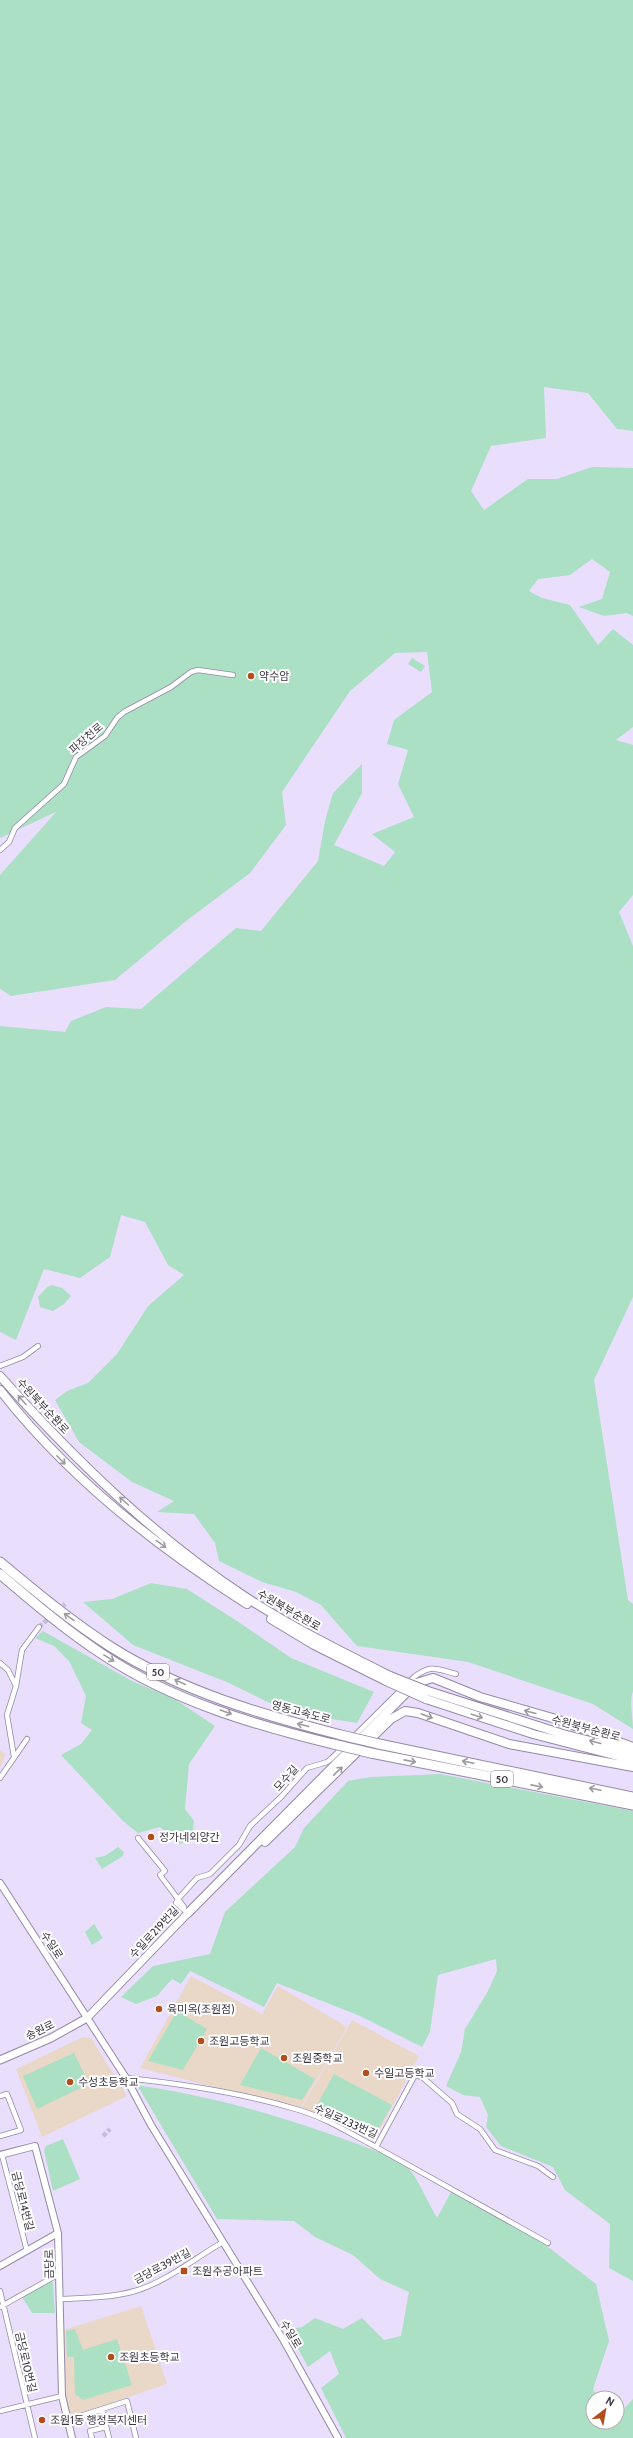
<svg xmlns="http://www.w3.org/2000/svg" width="633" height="2438" viewBox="0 0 633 2438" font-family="Cabin,'Noto Sans KR',sans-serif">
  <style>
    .education { fill: #e9d7c7 }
    .green { fill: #abe0c5 }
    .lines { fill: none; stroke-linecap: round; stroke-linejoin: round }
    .minor-tunnel { stroke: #c7bcd8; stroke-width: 4.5; stroke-dasharray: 4.5 2; stroke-linecap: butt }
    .minor-casing { stroke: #9489a6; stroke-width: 6 }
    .tertiary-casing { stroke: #9489a6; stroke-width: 8 }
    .secondary-casing { stroke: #9489a6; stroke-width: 9 }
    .trunk-casing { stroke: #9489a6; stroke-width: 10 }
    .motorway-casing { stroke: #9489a6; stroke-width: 11 }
    .minor { stroke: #fff; stroke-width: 4.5 }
    .tertiary { stroke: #fff; stroke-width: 6 }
    .secondary { stroke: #fff; stroke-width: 7 }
    .trunk { stroke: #fff; stroke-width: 8 }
    .motorway { stroke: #fff; stroke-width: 9 }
    .trunk-bridge-casing { stroke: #9489a6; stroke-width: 10; stroke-linecap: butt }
    .motorway-bridge-casing { stroke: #9489a6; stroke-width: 11; stroke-linecap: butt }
    .trunk-bridge { stroke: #fff; stroke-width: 8 }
    .motorway-bridge { stroke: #fff; stroke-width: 9 }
    .oneway { stroke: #9d9aa0 }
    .poi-dot { fill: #b24e1c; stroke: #fff; stroke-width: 1.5 }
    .labels { text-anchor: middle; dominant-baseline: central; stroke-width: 4; stroke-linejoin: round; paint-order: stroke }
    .shield { fill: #fff; stroke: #76727b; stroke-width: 1 }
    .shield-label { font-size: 10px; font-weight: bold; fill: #3b3642 }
    .poi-label { font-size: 11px; fill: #3b3642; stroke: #fff; text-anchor: start }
    .street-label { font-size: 11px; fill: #3b3642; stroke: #fff }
  </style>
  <rect width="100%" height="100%" fill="#eadefd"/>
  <path class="education" d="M0,1750L6,1754L0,1767Z
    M191,1976L262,2014L278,1986L347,2027L300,2109L140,2068Z
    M352,2020L419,2056L375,2139L301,2109Z
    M83,2037L91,2038L127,2096L42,2137L16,2069Z
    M141,2306L167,2384L70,2417L66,2400L63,2330Z"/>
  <path class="green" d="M0,0H633V431L617,429L588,393L544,387L546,438L491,446L471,491L484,510L528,479H557L592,467L633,468V616L627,613L604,616L579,607L602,599L610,572L592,559L570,575L538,579L529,591L542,598L570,605L598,645L613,629L633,645V727L616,740L633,745V895L619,912L633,946V1297L594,1380L628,1600L633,1604V1691C629,1702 633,1717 633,1729L593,1704L468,1662L357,1646L321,1605L296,1592L262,1582L219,1561L215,1543L194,1514L157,1512L174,1501L132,1482L79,1442L55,1400L67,1391L88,1383L117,1354L148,1306L184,1275L168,1265L145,1222L121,1215L110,1257L80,1278L44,1269L16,1340L0,1332V1026L65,1032L71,1021L106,1007L141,1009L236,928L261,931L318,861L325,821L333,793L362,764V793L334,845L384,866L395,852L372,834L414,817L398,784L408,750L387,744L394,720L432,692L427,652L395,653L350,691L282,792L286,825L250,873L186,921L115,980L11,996L0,989V875L56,812L0,838Z
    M412,658L425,666L421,672L408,664Z
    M52,1285L62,1288L71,1296L64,1304L53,1311L40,1307L38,1297L47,1287Z
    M151,1583L187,1589L240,1623L291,1658L374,1692L357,1723L288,1712L229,1683L133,1645L83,1602L112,1599Z
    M43,1631L130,1680L176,1700L215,1726L189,1764L185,1809L194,1821L192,1839L180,1844L160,1827L138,1833L123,1821L61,1755L81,1744L92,1730L81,1723L86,1696L69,1661L54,1646L35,1638Z
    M440,1774L633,1811V2281L609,2268L610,2224L565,2190L553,2167L501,2146L486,2127L488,2115L480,2097L463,2095L446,2086L461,2052L465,2029L488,1991L497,1971L496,1959L438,1975L430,2032L422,2047L360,2016L277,1983L264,2007L190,1971L181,1984L172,1979L157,1996L136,2004L121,1997L153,1966L210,1954L225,1912L295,1847L304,1828L348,1781L371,1777Z
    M118,1847L124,1852L123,1856L102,1869L95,1858L105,1856Z
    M94,1924L103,1938L92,1945L85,1932Z
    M177,2011L207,2029L183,2070L148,2061Z
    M261,2048L315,2079L302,2100L240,2085Z
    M74,2053L89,2084L37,2109L23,2076Z
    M334,2074L392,2105L376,2133L344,2120L318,2103Z
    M137,2085C210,2096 283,2116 352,2142C370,2149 393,2155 408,2168C416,2175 430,2206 437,2218L451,2192L543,2243L596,2284L609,2341L593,2389L598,2398H593V2422H617V2416L633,2399V2438H346L321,2388L339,2374L330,2351L308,2367L288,2330L302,2327L315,2318L343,2329L362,2318L384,2340L401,2336L409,2292L380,2279L353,2255L315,2237L294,2221L217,2219Z
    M63,2139L80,2179L53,2191L44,2150L46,2146Z
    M51,2281L53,2283L55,2313H32L22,2297Z
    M75,2329L83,2350L117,2339L132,2385L83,2400L75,2394L74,2357H67L66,2331Z"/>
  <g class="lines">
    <path class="minor-tunnel" d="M39,1627L65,1604
      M103,2136L110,2129"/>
    <g class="minor-casing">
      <path id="minor" d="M0,850L9,842L15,828L64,784L76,757L105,736L117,718L124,712L171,687L191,672L198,670L233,675
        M0,1366L23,1357L38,1346
        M0,1663L8,1670L16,1686
        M14,1757L7,1715L16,1686L22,1650L39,1627
        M0,1778L27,1739
        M138,1838L165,1871L160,1875L184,1907
        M188,1913L176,1903L178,1899L197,1878L210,1874L239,1845L250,1826L281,1797L307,1768L327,1762L332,1758L414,1677C432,1664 436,1669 456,1674
        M126,2078C184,2084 243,2093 299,2110C326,2118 351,2134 376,2147L415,2075L422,2077L452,2103L457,2114L480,2129L495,2150L538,2166L553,2177
        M0,2096L7,2094L21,2130L0,2136
        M376,2147L548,2243
        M2,2155L27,2251
        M0,2291L35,2438
        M59,2299C85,2298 110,2298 135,2291C166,2282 195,2258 223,2242
        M0,2307L59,2274
        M102,2410L109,2438
        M0,2411L62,2396
        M68,2420L127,2401L136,2438
        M92,2438L90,2431L106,2427"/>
    </g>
    <g class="tertiary-casing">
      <path id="tertiary" d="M0,1883L126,2078L151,2125L284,2341L338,2438
        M0,2155L35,2146L58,2233L62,2396L72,2438
        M0,2266L58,2233"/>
    </g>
    <g class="secondary-casing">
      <path id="secondary" d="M0,2060L51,2038L87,2018L188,1913"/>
    </g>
    <g class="trunk-casing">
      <path id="trunk" d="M0,1376C73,1458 152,1535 244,1596C290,1626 340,1651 390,1676
        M0,1390C67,1476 155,1546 247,1604
        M271,1619L314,1645L386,1681
        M428,1691L563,1734L633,1752
        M426,1699L533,1734L633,1760
        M265,1842L391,1719L405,1711L418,1713L509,1744L633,1767
        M188,1913L416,1683L433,1678L480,1697L556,1719L633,1747"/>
    </g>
    <g class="motorway-casing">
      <path id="motorway" d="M0,1562C36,1592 72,1622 111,1647C181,1691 262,1715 341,1735
        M0,1574C34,1603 68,1632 105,1656C173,1701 255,1725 333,1744
        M379,1744L633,1797
        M371,1753L633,1805"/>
    </g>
    <use href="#minor" class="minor"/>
    <use href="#tertiary" class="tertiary"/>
    <use href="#secondary" class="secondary"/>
    <use href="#trunk" class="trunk"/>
    <use href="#motorway" class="motorway"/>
    <g class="trunk-bridge-casing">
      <path id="trunk-bridge" d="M390,1676L428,1691
        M386,1681L426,1699"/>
    </g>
    <g class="motorway-bridge-casing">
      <path id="motorway-bridge" d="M341,1735L379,1744
        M333,1744L371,1753"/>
    </g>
    <use href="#trunk-bridge" class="trunk-bridge"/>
    <use href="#motorway-bridge" class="motorway-bridge"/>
  </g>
  <defs><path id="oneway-shaft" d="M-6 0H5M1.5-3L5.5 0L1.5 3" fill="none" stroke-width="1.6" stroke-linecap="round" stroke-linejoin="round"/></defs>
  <g class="oneway">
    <use href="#oneway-shaft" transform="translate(22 1400) rotate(-132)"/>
    <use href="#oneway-shaft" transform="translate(61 1460) rotate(45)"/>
    <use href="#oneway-shaft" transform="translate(124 1501) rotate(-138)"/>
    <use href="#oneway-shaft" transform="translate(161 1544) rotate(36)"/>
    <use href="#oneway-shaft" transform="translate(69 1617) rotate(-145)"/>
    <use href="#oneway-shaft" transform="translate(109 1658) rotate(31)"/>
    <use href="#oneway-shaft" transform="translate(180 1682) rotate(-155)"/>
    <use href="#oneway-shaft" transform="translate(226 1712) rotate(20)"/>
    <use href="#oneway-shaft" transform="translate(530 1712) rotate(-165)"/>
    <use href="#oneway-shaft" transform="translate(427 1716) rotate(20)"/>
    <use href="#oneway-shaft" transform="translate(477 1716) rotate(18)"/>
    <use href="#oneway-shaft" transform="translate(303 1725) rotate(-166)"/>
    <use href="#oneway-shaft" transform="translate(595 1742) rotate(-165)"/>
    <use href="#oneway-shaft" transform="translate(410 1761) rotate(11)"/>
    <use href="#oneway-shaft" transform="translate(468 1762) rotate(-168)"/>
    <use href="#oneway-shaft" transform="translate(338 1771) rotate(-44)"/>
    <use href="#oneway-shaft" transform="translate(537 1786) rotate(11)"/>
    <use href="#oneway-shaft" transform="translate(595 1789) rotate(-168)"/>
  </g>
  <g class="poi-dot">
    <circle cx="251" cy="676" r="4"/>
    <circle cx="151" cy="1837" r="4"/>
    <circle cx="159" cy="2009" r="4"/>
    <circle cx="201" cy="2041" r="4"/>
    <circle cx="284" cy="2058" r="4"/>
    <circle cx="366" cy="2073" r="4"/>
    <circle cx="70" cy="2082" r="4"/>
    <rect x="180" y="2267" width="8" height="8" rx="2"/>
    <circle cx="111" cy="2357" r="4"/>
    <circle cx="42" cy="2420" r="4"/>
  </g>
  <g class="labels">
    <g class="shield">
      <rect x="147" y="1664" width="22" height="16" rx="3"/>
      <rect x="491" y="1771" width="22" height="16" rx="3"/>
    </g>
    <g class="shield-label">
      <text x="158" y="1672">50</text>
      <text x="502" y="1779">50</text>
    </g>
    <g class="poi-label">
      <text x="259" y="676">약수암</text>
      <text x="159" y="1837">정가네외양간</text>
      <text x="167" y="2009">육미옥(조원점)</text>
      <text x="209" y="2041">조원고등학교</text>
      <text x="292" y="2058">조원중학교</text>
      <text x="374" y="2073">수일고등학교</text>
      <text x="78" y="2082">수성초등학교</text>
      <text x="192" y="2271">조원주공아파트</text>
      <text x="119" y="2357">조원초등학교</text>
      <text x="50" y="2420">조원1동 행정복지센터</text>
    </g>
    <g class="street-label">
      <text transform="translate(86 738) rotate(-41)">파장천로</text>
      <text transform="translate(43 1406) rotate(47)">수원북부순환로</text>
      <text transform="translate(289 1610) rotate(30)">수원북부순환로</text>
      <text transform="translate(301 1712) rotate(15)">영동고속도로</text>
      <text transform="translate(586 1728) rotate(15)">수원북부순환로</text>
      <text transform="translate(286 1778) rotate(-48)">모수길</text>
      <text transform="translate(154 1932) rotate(-47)">수일로219번길</text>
      <text transform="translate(52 1945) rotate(57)">수일로</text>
      <text transform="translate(40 2030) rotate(-26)">송원로</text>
      <text transform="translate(346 2121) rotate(24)">수일로233번길</text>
      <text transform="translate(23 2201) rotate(76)">금당로14번길</text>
      <text transform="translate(49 2264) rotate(-91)">금당로</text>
      <text transform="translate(162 2266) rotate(-28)">금당로39번길</text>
      <text transform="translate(291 2334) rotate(59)">수일로</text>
      <text transform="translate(26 2362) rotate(77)">금당로10번길</text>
    </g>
  </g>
  <g transform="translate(605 2410) rotate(31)"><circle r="19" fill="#ffffff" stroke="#b1afb3"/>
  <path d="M0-3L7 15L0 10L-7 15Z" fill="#b24e1c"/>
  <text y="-6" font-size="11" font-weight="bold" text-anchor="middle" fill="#3b3642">N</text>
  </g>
</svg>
